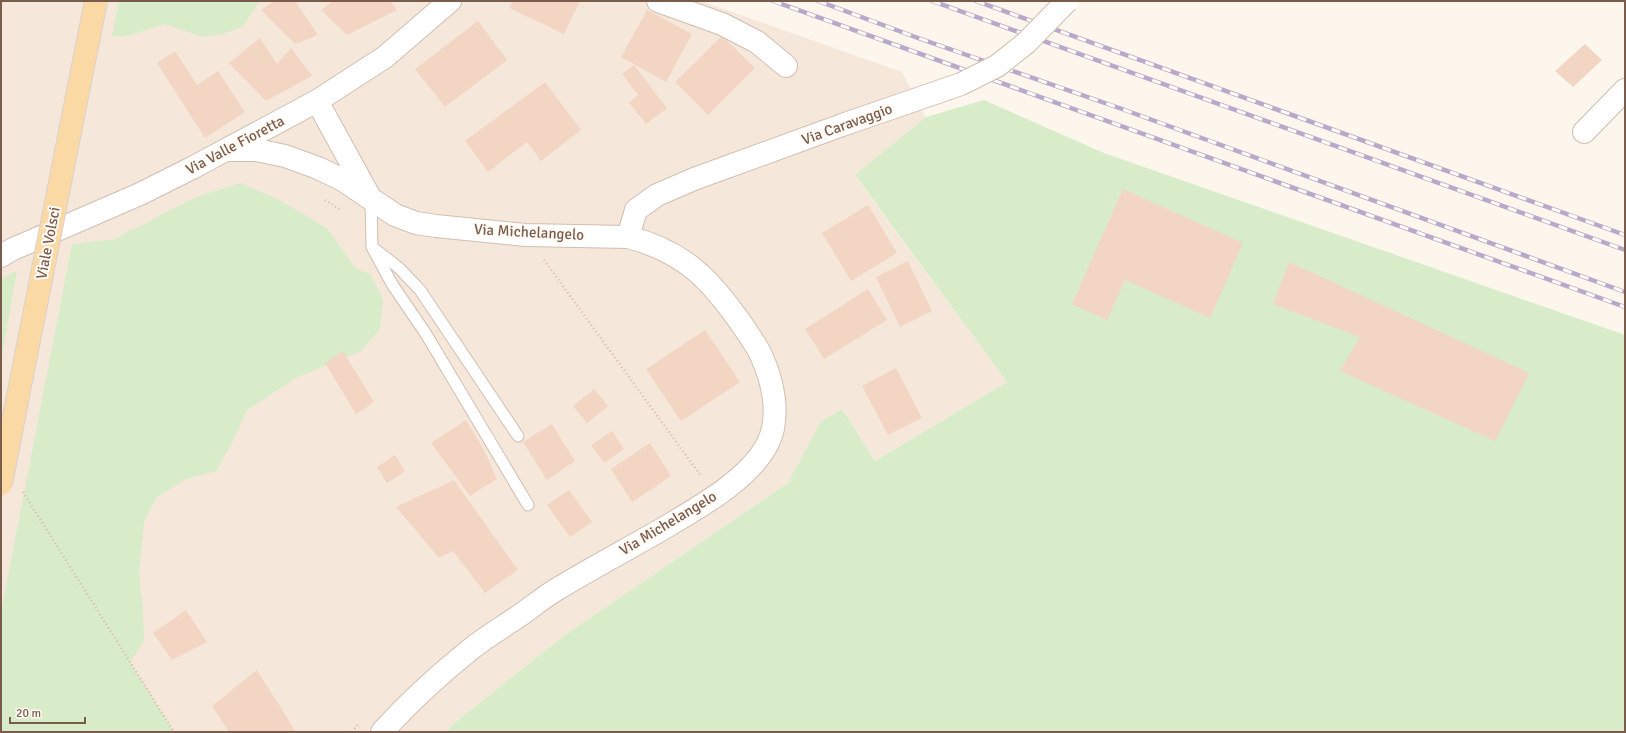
<svg xmlns="http://www.w3.org/2000/svg" width="1626" height="733" viewBox="0 0 1626 733" font-family="Signika,sans-serif">
  <style>
    .residential { fill: #f5e8da }
    .green { fill: #d8ecc9 }
    .building { fill: #f3d5c3 }
    .lines { fill: none; stroke-linecap: round; stroke-linejoin: round }
    .service-casing { stroke: #d1beb0; stroke-width: 13 }
    .minor-casing { stroke: #d1beb0; stroke-width: 24 }
    .primary-casing { stroke: #dad1cd; stroke-width: 24 }
    .path { stroke: #d9b8a5; stroke-width: 2.5; stroke-dasharray: 1 3; stroke-linecap: butt }
    .service { stroke: #fff; stroke-width: 11 }
    .minor { stroke: #fff; stroke-width: 22 }
    .primary { stroke: #fbd9a5; stroke-width: 22 }
    .rail-casing { stroke: #b9a8c9; stroke-width: 4.5 }
    .rail { stroke: #fffaf3; stroke-width: 3; stroke-dasharray: 9; stroke-linecap: butt }
    .minor-bridge-casing { stroke: #d1beb0; stroke-width: 24; stroke-linecap: butt }
    .primary-bridge-casing { stroke: #dad1cd; stroke-width: 24; stroke-linecap: butt }
    .minor-bridge { stroke: #fff; stroke-width: 22 }
    .primary-bridge { stroke: #fbd9a5; stroke-width: 22 }
    .labels { text-anchor: middle; dominant-baseline: central; stroke-width: 4; stroke-linejoin: round; paint-order: stroke }
    .street-label { font-size: 15px; fill: #7a5c4d; stroke: #fffaf3 }
  </style>
  <rect width="100%" height="100%" fill="#fdf6ec"/>
  <path class="residential" d="M1,1H701L902,72L926,117L855,176L1007,382L875,461L842,409L820,422L788,483L565,635L453,724L446,732H1Z"/>
  <path class="green" d="M119,1H260L243,26L227,33L203,37L178,29L166,24L123,37L112,36Z
    M984,100L1104,153L1625,335V732H446L453,724L565,635L788,483L820,422L842,409L875,461L1007,382L855,175L926,117Z
    M241,183L281,201L328,229L355,268L370,274L383,299L380,329L361,351L296,378L247,410L232,443L216,471L186,479L156,498L144,522L139,575L143,610L144,641L130,662L174,732H1V612L72,244L116,239L129,231L146,224L155,218L182,204L202,195Z
    M17,271L1,360V279Z"/>
  <path class="building" d="M274,1H295L318,35L295,44L261,10Z
    M333,1H390L397,10L347,35L321,10Z
    M513,1H580L564,34L509,8Z
    M647,10L692,34L666,82L621,57Z
    M478,21L507,60L445,107L415,69Z
    M722,36L755,68L708,115L675,82Z
    M260,38L277,64L291,48L312,76L266,101L229,63Z
    M1585,44L1602,60L1573,87L1555,71Z
    M175,51L197,85L218,71L245,112L205,138L157,63Z
    M634,65L667,108L646,124L629,103L638,95L622,74Z
    M545,82L581,130L541,161L527,142L488,172L465,141Z
    M1123,189L1243,243L1210,318L1125,280L1107,320L1072,304Z
    M868,205L897,253L851,281L822,233Z
    M908,261L932,311L900,327L876,277Z
    M1289,262L1529,373L1495,441L1340,371L1360,337L1273,304Z
    M868,289L887,320L824,359L805,329Z
    M705,330L740,382L681,421L646,369Z
    M343,351L374,402L356,414L325,363Z
    M896,368L922,418L888,435L862,386Z
    M594,389L608,406L587,423L573,406Z
    M466,420L484,450L497,479L470,496L431,443Z
    M552,424L575,461L547,480L523,442Z
    M612,431L624,449L604,463L591,445Z
    M650,443L671,476L632,502L611,469Z
    M395,455L405,471L387,483L377,467Z
    M454,480L518,570L485,593L453,551L439,558L396,507Z
    M569,490L592,522L570,537L547,505Z
    M186,610L207,642L172,660L153,633Z
    M257,670L296,732H229L212,706Z"/>
  <g class="lines">
    <g class="service-casing">
      <path id="service" d="M371,200L372,247L392,284L426,334L528,505
        M376,250L399,268L420,290L518,436"/>
    </g>
    <g class="minor-casing">
      <path id="minor" d="M658,1L722,24L757,42L786,66
        M317,101L368,194
        M1584,132L1625,90
        M227,150H256L285,156L318,168L343,180L395,215L416,223L436,226L525,235L628,237C686,252 712,281 745,329C750,337 757,346 761,355C773,381 781,416 768,443C749,481 694,510 659,531C626,550 592,568 559,588C545,596 532,607 519,616C503,627 486,637 471,649C440,674 409,702 382,732
        M628,237L636,210L657,195L694,179L845,124
        M1,256L13,249L140,194L192,168L317,101L385,57L450,1"/>
    </g>
    <g class="primary-casing">
      <path id="primary" d="M63,167L96,1
        M17,401L35,310"/>
    </g>
    <path class="path" d="M325,200L341,210
      M544,260L701,476
      M23,492L174,732
      M352,732L359,723"/>
    <use href="#service" class="service"/>
    <use href="#minor" class="minor"/>
    <use href="#primary" class="primary"/>
    <g class="rail-casing">
      <path id="rail" d="M773,1L1625,307
        M818,1L918,38L1122,109L1625,292
        M932,1L1625,250
        M976,1L1625,235"/>
    </g>
    <use href="#rail" class="rail"/>
    <g class="minor-bridge-casing">
      <path id="minor-bridge" d="M845,124L961,84L997,66L1026,43L1067,1"/>
    </g>
    <g class="primary-bridge-casing">
      <path id="primary-bridge" d="M35,310L63,167
        M1,484L17,401"/>
    </g>
    <use href="#minor-bridge" class="minor-bridge"/>
    <use href="#primary-bridge" class="primary-bridge"/>
  </g>
  <g class="labels">
    <g class="street-label">
      <text transform="translate(847 124) rotate(-20)">Via Caravaggio</text>
      <text transform="translate(235 145) rotate(-28)">Via Valle Fioretta</text>
      <text transform="translate(529 232) rotate(3)">Via Michelangelo</text>
      <text transform="translate(48 243) rotate(-79)">Viale Volsci</text>
      <text transform="translate(668 523) rotate(-31)">Via Michelangelo</text>
    </g>
  </g>
  <rect width="1626" height="733" fill="none" stroke="#7a5c4d" stroke-width="4"/>
  <path d="M10 717v6h75v-6" fill="none" stroke="#7a5c4d" stroke-width="2"/>
  <text x="16" y="717" font-size="12" fill="#7a5c4d" stroke="#fffaf3" stroke-width="3" paint-order="stroke">20 m</text>
</svg>
